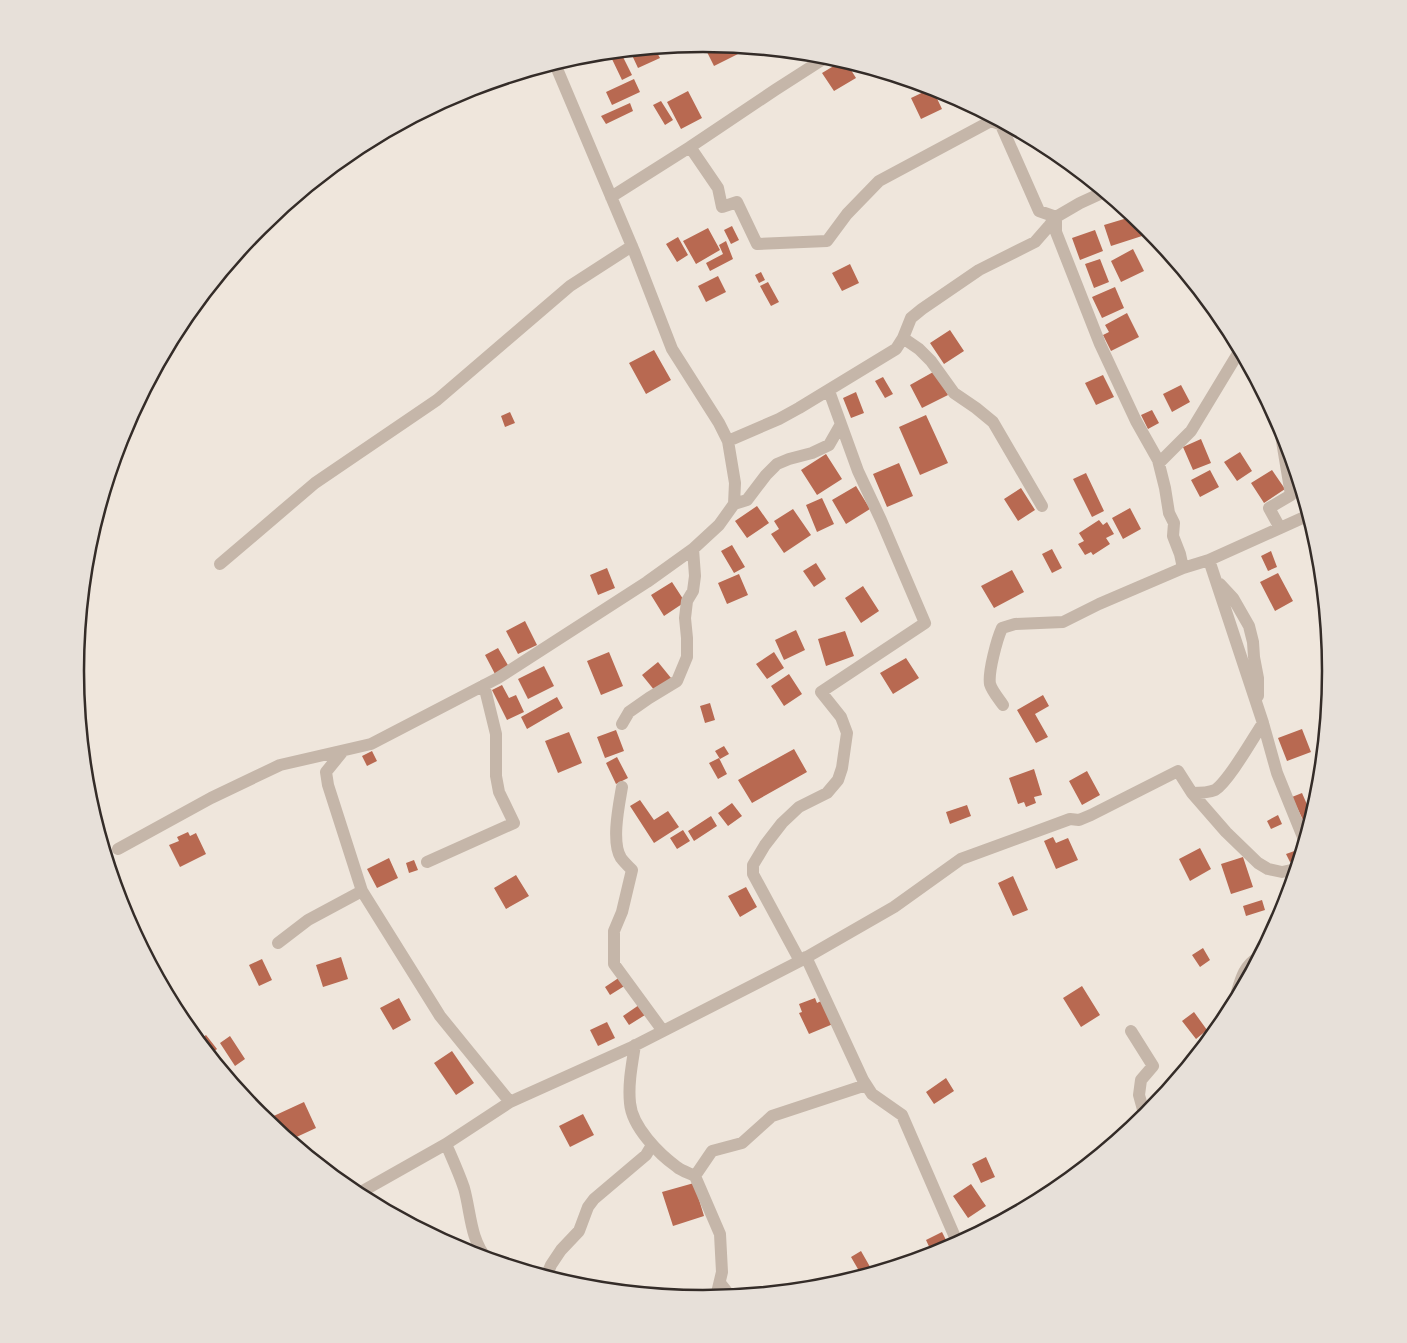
<svg xmlns="http://www.w3.org/2000/svg" width="1407" height="1343" viewBox="0 0 1407 1343" font-family="Quicksand,sans-serif">
  <style>
    .building { fill: #b86951 }
    .lines { fill: none; stroke-linecap: round; stroke-linejoin: round }
    .street { stroke: #c5b6a9; stroke-width: 12 }
    .rim { fill: none; stroke: #342c28; stroke-width: 2.5 }
  </style>
  <rect width="100%" height="100%" fill="#efe6dc"/>
  <path class="building" d="M703,44L743,48L744,51L714,66Z
    M655,49L660,58L638,68L631,53L635,50Z
    M621,53L632,75L622,80L611,57Z
    M842,61L846,62L856,78L834,91L822,73Z
    M634,79L640,92L612,105L606,92Z
    M932,88L942,109L921,119L911,98Z
    M688,91L702,118L681,129L667,102Z
    M661,101L673,120L665,125L653,105Z
    M630,103L633,111L606,124L601,116Z
    M1134,216L1137,219L1142,236L1111,246L1104,225Z
    M732,226L739,240L731,244L724,230Z
    M708,228L720,250L696,264L683,241Z
    M1095,230L1103,251L1080,260L1072,238Z
    M678,237L688,255L677,262L666,244Z
    M726,241L733,259L710,271L706,263L723,254L719,245Z
    M1133,249L1144,271L1121,282L1111,261Z
    M1100,259L1109,282L1094,288L1085,264Z
    M850,264L859,283L842,291L832,273Z
    M761,272L765,280L759,283L755,275Z
    M718,276L726,292L706,302L698,286Z
    M768,282L779,302L771,306L760,286Z
    M1115,287L1124,308L1102,318L1092,297Z
    M1127,313L1139,337L1111,351L1103,335L1109,332L1105,325Z
    M950,330L964,351L944,364L930,343Z
    M654,350L671,380L646,394L629,363Z
    M935,371L948,395L922,408L910,385Z
    M1103,375L1114,397L1096,405L1085,383Z
    M883,377L893,394L885,398L875,381Z
    M1181,385L1190,402L1172,412L1163,394Z
    M856,392L864,413L851,418L843,398Z
    M1152,410L1159,423L1148,429L1141,415Z
    M510,412L515,423L505,427L501,416Z
    M926,415L948,463L920,475L899,427Z
    M1201,439L1211,463L1193,470L1183,447Z
    M1240,452L1252,471L1237,481L1224,462Z
    M826,454L842,479L817,495L801,470Z
    M899,463L913,496L887,507L873,474Z
    M1210,470L1219,487L1200,497L1191,480Z
    M1272,470L1285,489L1264,503L1251,483Z
    M1086,473L1104,511L1092,517L1073,479Z
    M856,486L870,509L846,524L832,500Z
    M1021,488L1035,510L1018,521L1004,499Z
    M822,498L834,524L817,532L806,505Z
    M757,506L769,523L747,538L735,521Z
    M1130,508L1141,529L1123,539L1112,518Z
    M793,509L811,535L784,553L771,534L779,529L774,521Z
    M1099,520L1103,525L1107,522L1114,534L1106,538L1110,544L1093,555L1091,552L1085,555L1078,544L1084,541L1079,533Z
    M732,545L745,567L734,573L721,551Z
    M1052,549L1062,568L1052,573L1042,554Z
    M1271,551L1277,567L1268,571L1261,556Z
    M816,563L826,579L814,587L803,571Z
    M607,568L615,588L598,595L590,575Z
    M1012,570L1024,592L994,608L981,586Z
    M1278,573L1293,601L1275,611L1260,582Z
    M739,574L748,595L727,604L718,583Z
    M672,582L685,602L664,616L651,595Z
    M863,586L879,611L861,623L845,598Z
    M525,621L537,645L518,654L506,631Z
    M796,630L805,650L784,660L775,640Z
    M845,631L854,656L826,666L818,639Z
    M498,648L509,667L495,674L485,655Z
    M609,652L623,686L601,695L587,661Z
    M774,652L784,668L767,679L756,664Z
    M906,658L919,678L893,694L880,673Z
    M658,662L671,678L655,691L642,675Z
    M544,666L554,686L528,699L518,679Z
    M789,674L802,694L784,706L771,686Z
    M502,685L509,698L516,695L524,712L507,720L492,690Z
    M1043,695L1049,706L1035,714L1048,737L1036,743L1017,710Z
    M557,697L563,708L527,729L521,717Z
    M710,703L715,720L705,723L700,706Z
    M1302,729L1311,752L1287,761L1278,738Z
    M616,730L624,751L605,758L597,737Z
    M569,732L582,763L558,773L545,741Z
    M724,746L729,754L720,759L715,751Z
    M794,749L807,772L752,803L738,780Z
    M372,751L377,761L367,766L362,756Z
    M617,757L628,778L616,784L606,763Z
    M719,758L727,774L718,779L709,763Z
    M1034,769L1042,795L1034,797L1036,803L1026,807L1024,802L1018,804L1009,778Z
    M1087,771L1100,795L1082,805L1069,781Z
    M1302,793L1312,816L1303,820L1292,797Z
    M640,800L654,820L668,811L679,827L654,843L630,806Z
    M732,803L742,816L728,826L718,813Z
    M967,805L971,816L950,824L946,812Z
    M1278,815L1282,824L1271,829L1267,821Z
    M711,816L717,826L694,841L688,831Z
    M683,830L690,841L677,849L670,838Z
    M188,832L190,836L196,833L206,854L180,867L169,845L179,841L177,837Z
    M1053,837L1056,843L1068,838L1078,860L1056,869L1044,841Z
    M1200,848L1211,869L1190,881L1179,859Z
    M1300,849L1301,852L1300,858L1290,862L1286,854Z
    M1243,857L1253,887L1231,894L1221,864Z
    M389,858L398,878L377,888L367,869Z
    M414,860L418,870L409,873L406,863Z
    M516,875L529,896L506,909L494,888Z
    M1013,876L1028,910L1013,916L998,883Z
    M746,887L757,907L740,917L728,896Z
    M1262,900L1265,910L1246,916L1243,906Z
    M1203,948L1210,960L1200,967L1192,955Z
    M341,957L348,979L323,987L316,965Z
    M262,959L272,980L259,986L249,965Z
    M620,977L626,985L610,995L605,987Z
    M1082,986L1100,1015L1081,1027L1063,998Z
    M399,998L411,1020L393,1030L380,1008Z
    M815,998L817,1003L823,1000L833,1024L809,1034L799,1013L802,1012L799,1004Z
    M639,1005L645,1015L629,1025L623,1016Z
    M1194,1012L1207,1030L1196,1039L1182,1021Z
    M607,1022L615,1038L598,1046L590,1030Z
    M206,1035L217,1049L210,1055L198,1041Z
    M230,1036L245,1059L235,1066L220,1043Z
    M452,1051L474,1083L456,1095L434,1063Z
    M946,1078L954,1091L934,1104L926,1092Z
    M304,1102L316,1128L290,1140L265,1120Z
    M583,1114L594,1135L570,1147L559,1126Z
    M986,1157L995,1177L981,1183L972,1164Z
    M694,1183L704,1216L673,1226L662,1192Z
    M971,1184L986,1206L968,1218L953,1196Z
    M942,1232L950,1248L933,1255L926,1240Z
    M861,1251L873,1272L862,1276L851,1257Z"/>
  <g class="lines">
    <path class="street" d="M1001,125L1039,211L1056,217V232L1100,344L1136,421L1158,460L1165,488L1169,513L1174,523L1173,536L1180,554L1183,568L1209,560
      M1037,141L1044,148
      M690,147L775,90L828,56
      M611,197L690,147L718,188L722,207L737,202L757,244L827,241L847,214L879,181L991,121L1011,128
      M903,338L919,349L931,361L954,393L976,408L993,422L1042,506
      M728,441L779,419L799,408L896,349L903,338L911,318L922,309L979,270L1035,242L1049,226L1056,217L1080,203L1104,192
      M1159,463L1191,431L1240,350
      M734,504L747,500L766,475L777,464L789,459L812,453L829,445L841,424
      M1280,528L1269,508L1291,495L1281,435L1280,426
      M220,564L315,483L437,400L570,286L632,246
      M1220,584L1233,598L1249,626L1253,642L1254,657L1258,678V696
      M1003,705C999,699 992,691 990,684C988,672 997,639 1002,628L1015,624L1063,622L1099,604L1183,568
      M1263,723L1277,773L1305,842
      M622,724L629,712L649,698L677,681L687,657V638L685,618L687,601L693,591L695,576L693,549
      M343,751L326,772L328,785L362,891L440,1016L510,1102
      M622,787C619,805 611,842 621,858C624,862 628,866 632,870L622,912L614,931V964L663,1031
      M1192,793L1226,832L1258,863L1268,869L1282,872L1296,869
      M118,849L211,798L280,765L371,744L498,678L647,582L693,549L719,525L734,504L735,483L728,441L719,423L672,349L634,251L555,64
      M427,862L514,823L499,792L496,776V734L484,685
      M278,943L308,920L362,891
      M806,957L863,1080L872,1094L902,1115L958,1244
      M800,961L753,874V865L765,845L782,823L799,807L827,793L838,780L842,768L847,733L841,717L821,692L925,623L881,520L858,471L829,391
      M1237,992C1241,978 1245,964 1259,957
      M1131,1031L1153,1066L1141,1080L1139,1095L1145,1117
      M635,1045C632,1064 628,1084 630,1103C632,1127 659,1154 677,1167C682,1171 689,1173 695,1176L720,1234L722,1272L717,1293L714,1298
      M446,1144C452,1158 459,1173 464,1188C471,1213 470,1239 487,1259
      M695,1176L712,1151L742,1143L772,1116L866,1085
      M363,1198L361,1192L446,1144L510,1102L630,1048L800,961L894,907L961,859L1070,819L1079,820L1091,815L1178,771L1192,793C1199,793 1208,793 1215,790C1229,781 1253,738 1263,723L1209,560L1309,515
      M546,1277L551,1265L561,1250L579,1231L588,1207L594,1199L646,1155L652,1145
      M720,1283L731,1297"/>
  </g>
  <path d="M0 0H1407V1343H0ZM84 671a619 619 0 1 1 1238 0a619 619 0 1 1-1238 0Z" fill="#e7e0d9" fill-rule="evenodd"/>
  <path class="rim" d="M84 671a619 619 0 1 1 1238 0a619 619 0 1 1-1238 0Z"/>
</svg>
